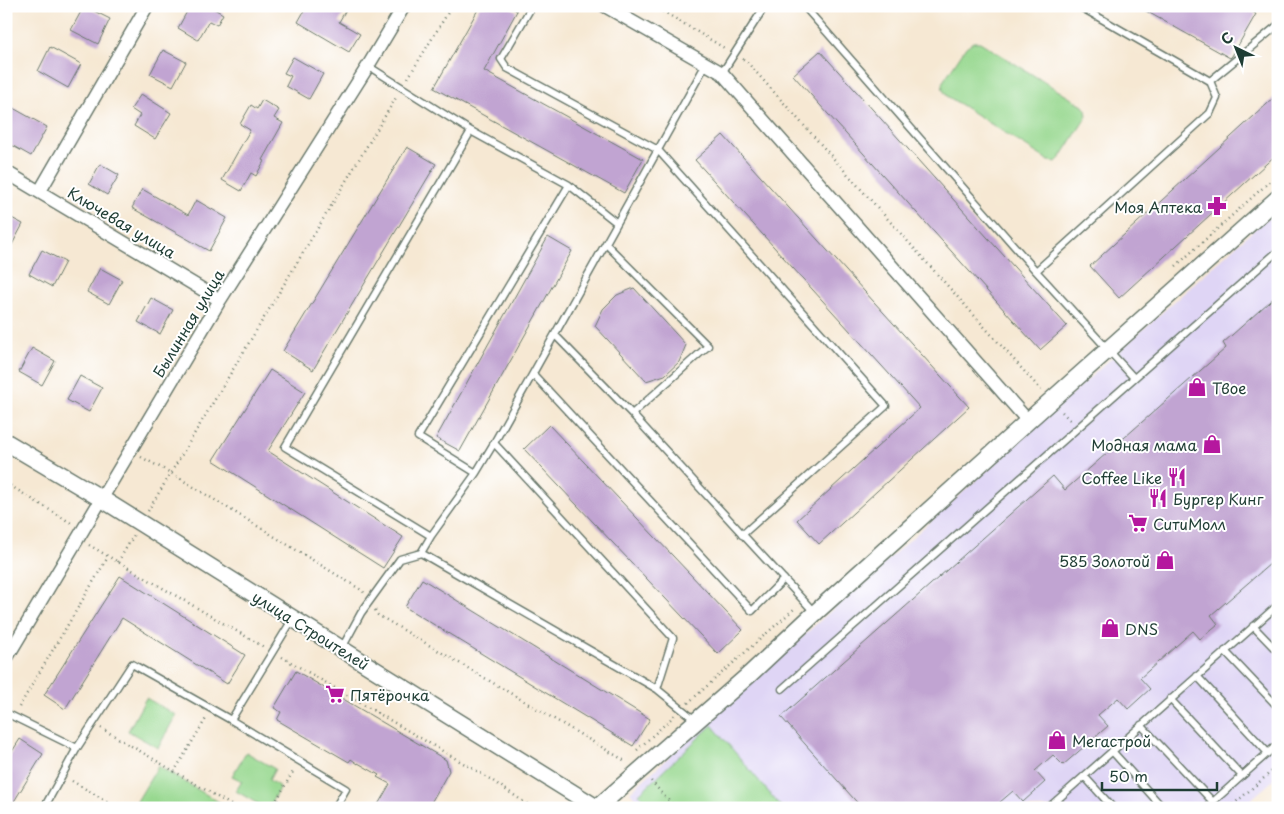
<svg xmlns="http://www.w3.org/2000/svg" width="1284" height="814" viewBox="0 0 1284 814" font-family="'Playpen Sans',sans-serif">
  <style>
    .built { fill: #dfd5f5 }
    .green { fill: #97d88f; stroke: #5b8a62 }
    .building { fill: #c1a4d2 }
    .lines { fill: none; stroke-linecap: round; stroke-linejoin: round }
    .service-casing { stroke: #6a796c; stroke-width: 9 }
    .minor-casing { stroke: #6a796c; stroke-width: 15 }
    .tertiary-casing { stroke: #6a796c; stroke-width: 19 }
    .path { stroke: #6a796c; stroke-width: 2.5; stroke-dasharray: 1 4; stroke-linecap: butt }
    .service { stroke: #fff; stroke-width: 6 }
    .minor { stroke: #fff; stroke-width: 12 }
    .tertiary { stroke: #fff; stroke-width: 16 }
    .labels { text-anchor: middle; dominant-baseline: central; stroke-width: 4; stroke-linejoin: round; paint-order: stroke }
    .poi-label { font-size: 15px; fill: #1f3d34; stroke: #fff; text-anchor: start }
    .street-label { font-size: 15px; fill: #1f3d34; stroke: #fff }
  </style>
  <rect width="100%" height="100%" fill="#fff"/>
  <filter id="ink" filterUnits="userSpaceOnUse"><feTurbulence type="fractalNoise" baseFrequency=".02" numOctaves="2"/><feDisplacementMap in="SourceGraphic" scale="10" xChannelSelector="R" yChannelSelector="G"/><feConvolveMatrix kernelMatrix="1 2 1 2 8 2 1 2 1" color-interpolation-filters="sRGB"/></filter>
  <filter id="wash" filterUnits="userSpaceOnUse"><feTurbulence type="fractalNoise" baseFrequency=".0096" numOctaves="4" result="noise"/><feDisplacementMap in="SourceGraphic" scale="20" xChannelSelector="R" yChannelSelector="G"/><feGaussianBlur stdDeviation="1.12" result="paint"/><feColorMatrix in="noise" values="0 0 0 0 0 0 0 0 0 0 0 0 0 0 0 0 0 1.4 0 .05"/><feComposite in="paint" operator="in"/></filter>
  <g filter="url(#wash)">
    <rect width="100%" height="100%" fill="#f6e8d3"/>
    <path class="built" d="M1278,208V776L1241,808H644L630,792Z"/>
    <path class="green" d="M973,42H980L1083,106L1086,110L1087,116L1061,157L1056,162L1049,161L947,96L943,90L942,83L966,47Z
      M146,698L176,715L158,748L128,731Z
      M712,725L782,808H651L639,794Z
      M246,752L275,769L269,780L280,787L268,808H265L236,791L242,781L232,776Z
      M158,766L229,808H133Z"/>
    <g id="blocks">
      <path class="building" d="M84,6L110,19L98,44L71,30Z
        M190,6H209L223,14L217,25L209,21L198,40L178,28Z
        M307,6H348L339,22L360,34L349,52L298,22Z
        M480,6H509L517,11L484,71L643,159L624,193L434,88Z
        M1137,6H1243L1256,14L1232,56L1230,58Z
        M50,47L81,64L68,88L38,71Z
        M163,50L186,62L173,86L150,74Z
        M820,51L1067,326L1040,350L793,75Z
        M293,57L323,74L309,99L286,86L291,76L284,73Z
        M141,94L171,113L155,139L134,126L140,115L131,109Z
        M1278,94V153L1119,298L1090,266Z
        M262,100L279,110L274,118L283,123L262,160L264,161L256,176L251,173L241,191L222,180L250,130L240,124L251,105L257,109Z
        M6,104L47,127L31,156L6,142Z
        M723,135L969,407L819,544L797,520L920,408L695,160Z
        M407,147L436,164L313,370L283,351Z
        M100,164L119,175L107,195L89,184Z
        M142,189L188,215L196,200L227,218L209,251L132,208Z
        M6,215L23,224L6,256Z
        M548,237L572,251L460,451L436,438Z
        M42,250L65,262L52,287L29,274Z
        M100,268L122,280L109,304L87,292Z
        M634,288L686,345L679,362L665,375L646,381L595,326L603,309L617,295Z
        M1278,294V557L1211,615L1218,624L1200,639L1193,631L1140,678L1150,689L1128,709L1118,698L1098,715L1108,726L1063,765L1053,755L1035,771L1045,782L1023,802L1013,791L993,808H862L781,717L1053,476L1065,490L1226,348L1223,343Z
        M151,298L173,310L160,334L138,322Z
        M32,348L55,361L42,385L19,372Z
        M270,370L305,392L268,451L403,537L383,568L213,460Z
        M80,376L102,388L89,412L67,400Z
        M549,425L743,630L718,654L524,449Z
        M120,576L245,655L227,684L122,618L65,709L44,695Z
        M422,579L650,719L633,746L405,607Z
        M296,671L446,760L449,771L428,808H376L390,784L377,777L379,775L358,763V764L351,759L349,762L277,720L281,712L274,708Z
        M20,739L43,754L10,808H6V761Z"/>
    </g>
  </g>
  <g filter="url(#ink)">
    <use href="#blocks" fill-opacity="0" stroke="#6a796c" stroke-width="1"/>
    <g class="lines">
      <g class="service-casing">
        <path id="service" d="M532,6L501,59L507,68L658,150L886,406L742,535
          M804,6L1036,271L1134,378
          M1079,6L1210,81L1278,25
          M368,66L471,131L569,185L617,223
          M722,73L765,6
          M606,244L708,346L632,414
          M1036,271L1210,113L1217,98L1210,81
          M555,335L632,414L815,613
          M533,374L752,611L784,579
          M494,443L673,638L657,689
          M476,473L418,437L569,185
          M431,536L285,447L471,131
          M421,553L657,689L695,720
          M1253,626L1278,652
          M342,648L361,613L400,559L421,553L431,536L476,473L494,443L706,64
          M1225,651L1278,707
          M1197,676L1268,753
          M782,689L1278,251
          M1170,699L1242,776
          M6,713L77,748L132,664L231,720L292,620
          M231,720L346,789L335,808
          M1141,725L1213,802
          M1112,751L1163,808
          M1084,776L1113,808
          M1057,800L1064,808
          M44,808L77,748
          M1048,808L1278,605
          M1206,808L1278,744"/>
      </g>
      <g class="minor-casing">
        <path id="minor" d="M605,6L722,73L1028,421
          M6,172L220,300
          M40,191L147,6
          M6,659L220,300L368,66L404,6"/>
      </g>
      <g class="tertiary-casing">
        <path id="tertiary" d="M6,442L102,499L356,658L597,808
          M597,808L750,674L815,613L1028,421L1278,198"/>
      </g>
      <path class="path" d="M654,6L726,49
        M743,59L747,62L1041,390
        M408,78L452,6
        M1176,266L1278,174
        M1062,412L1070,420
        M141,457L171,473L363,591L364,593
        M6,483L71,523
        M148,511L397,96
        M89,545L264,647
        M118,562L134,535
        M375,610L378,615L627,762
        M282,657L487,777L533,808
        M688,703L794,609
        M19,707L108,557
        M101,728L236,808
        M637,750L675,715
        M174,772L207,717
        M72,781L118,808
        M651,781L671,803L674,808
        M272,808L294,770
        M1229,808L1278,766"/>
      <use href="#service" class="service"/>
      <use href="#minor" class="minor"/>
      <use href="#tertiary" class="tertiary"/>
    </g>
  </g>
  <defs>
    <g id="pharmacy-bare" transform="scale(1.5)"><path d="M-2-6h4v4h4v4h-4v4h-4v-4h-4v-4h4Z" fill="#b5179e" stroke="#fff" stroke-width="2.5" paint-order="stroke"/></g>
    <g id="shop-bare" transform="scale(1.5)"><path d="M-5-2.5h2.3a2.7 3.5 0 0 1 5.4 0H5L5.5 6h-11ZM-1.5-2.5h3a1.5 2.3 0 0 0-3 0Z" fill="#b5179e" stroke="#fff" stroke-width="2.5" paint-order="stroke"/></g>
    <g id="restaurant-bare" transform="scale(1.5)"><path d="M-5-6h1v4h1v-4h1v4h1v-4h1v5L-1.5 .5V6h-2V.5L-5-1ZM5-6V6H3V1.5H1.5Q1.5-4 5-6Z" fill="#b5179e" stroke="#fff" stroke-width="2.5" paint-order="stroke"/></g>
    <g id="supermarket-bare" transform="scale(1.5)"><path d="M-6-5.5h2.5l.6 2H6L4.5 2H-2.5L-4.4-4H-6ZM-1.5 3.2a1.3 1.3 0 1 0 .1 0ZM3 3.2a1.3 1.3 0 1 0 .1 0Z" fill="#b5179e" stroke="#fff" stroke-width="2.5" paint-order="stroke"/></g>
  </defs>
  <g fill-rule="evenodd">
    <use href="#pharmacy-bare" x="1217" y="206"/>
    <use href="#shop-bare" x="1197" y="387"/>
    <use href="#shop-bare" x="1212" y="444"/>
    <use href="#restaurant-bare" x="1177" y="477"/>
    <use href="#restaurant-bare" x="1158" y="498"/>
    <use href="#supermarket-bare" x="1138" y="523"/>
    <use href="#shop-bare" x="1165" y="560"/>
    <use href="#shop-bare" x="1110" y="628"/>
    <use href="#supermarket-bare" x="335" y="694"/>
    <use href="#shop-bare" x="1057" y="740"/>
  </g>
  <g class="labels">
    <g class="poi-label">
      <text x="1202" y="206" text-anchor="end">Моя Аптека</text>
      <text x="1212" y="387">Твое</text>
      <text x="1197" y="444" text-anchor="end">Модная мама</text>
      <text x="1162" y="477" text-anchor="end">Coffee Like</text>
      <text x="1173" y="498">Бургер Кинг</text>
      <text x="1153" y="523">СитиМолл</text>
      <text x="1150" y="560" text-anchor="end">585 Золотой</text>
      <text x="1125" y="628">DNS</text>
      <text x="350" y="694">Пятёрочка</text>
      <text x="1072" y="740">Мегастрой</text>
    </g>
    <g class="street-label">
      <text transform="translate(122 222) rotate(31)">Ключевая улица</text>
      <text transform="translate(188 323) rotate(-59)">Былинная улица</text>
      <text transform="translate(311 630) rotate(32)">улица Строителей</text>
    </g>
  </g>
  <rect width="1284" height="814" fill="none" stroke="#fff" stroke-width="25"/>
  <g transform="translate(1236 48) rotate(317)" stroke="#ffffff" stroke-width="4" paint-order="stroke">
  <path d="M0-4L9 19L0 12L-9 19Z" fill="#1f3d34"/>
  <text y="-8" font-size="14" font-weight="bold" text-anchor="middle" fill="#1f3d34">С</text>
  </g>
  <path d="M1102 782v8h115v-8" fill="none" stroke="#1f3d34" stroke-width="2.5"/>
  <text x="1109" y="782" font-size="15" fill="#1f3d34" stroke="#ffffff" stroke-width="4" paint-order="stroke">50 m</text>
</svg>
